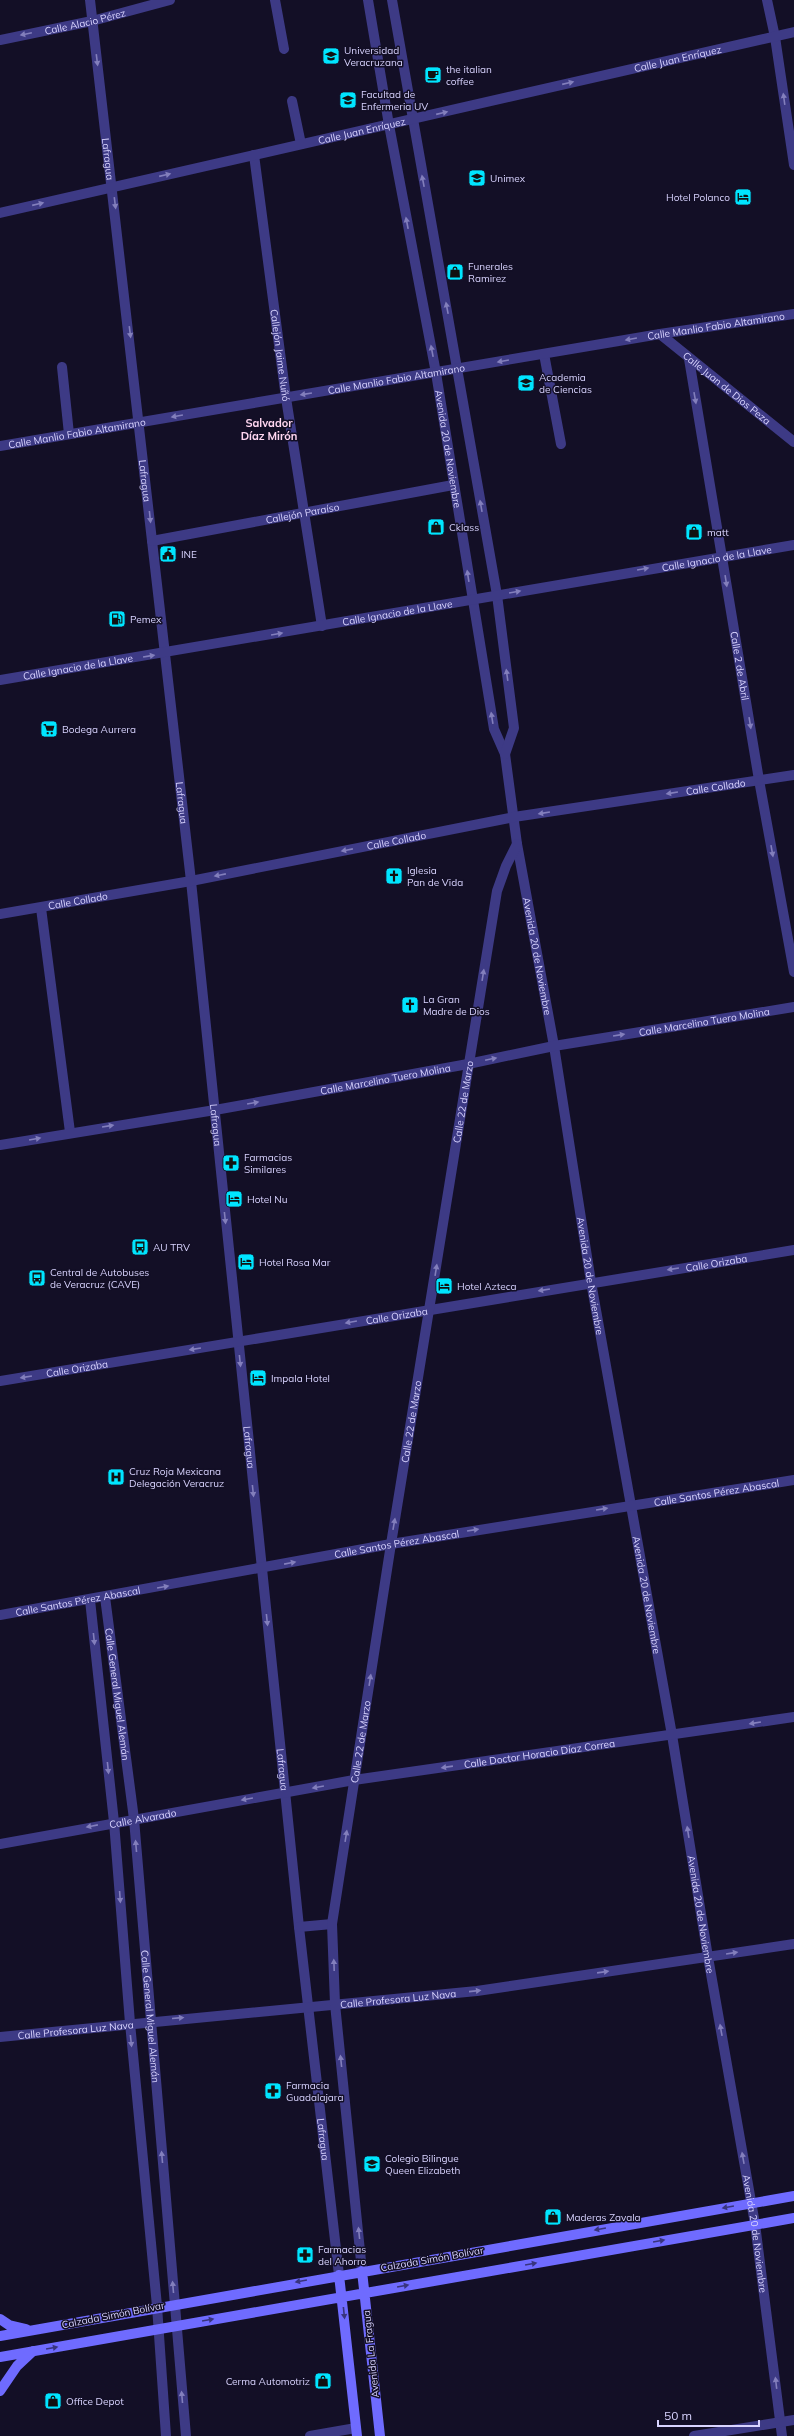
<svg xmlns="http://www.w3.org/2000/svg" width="794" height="2436" viewBox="0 0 794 2436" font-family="Mulish,sans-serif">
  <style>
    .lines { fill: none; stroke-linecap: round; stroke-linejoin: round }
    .street { stroke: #3d3a85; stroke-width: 10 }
    .secondary { stroke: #6f6bff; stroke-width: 10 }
    .oneway { fill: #837fbc }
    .oneway2 { fill: #38347d }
    .labels { text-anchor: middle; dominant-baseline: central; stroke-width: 3; stroke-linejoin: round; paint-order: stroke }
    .street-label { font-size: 10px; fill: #d9d4ff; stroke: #130f26 }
    .poi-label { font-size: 10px; fill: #d9d4ff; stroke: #130f26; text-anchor: start }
    .neighbourhood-label { font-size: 11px; font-weight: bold; fill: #ffd6f0; stroke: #130f26 }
  </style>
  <rect width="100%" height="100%" fill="#130f26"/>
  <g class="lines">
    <g class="street">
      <path id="s1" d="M90,0L191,881L299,1927L339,2275"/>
      <path d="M275,0L284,49"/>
      <path id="s2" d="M368,0L389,125L436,373L494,729L505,754L517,844L554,1046L591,1282L672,1735L708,1957L755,2224L782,2436"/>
      <path d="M392,0L497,595L514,728L505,754"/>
      <path d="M767,0L775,37L794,165"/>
      <path id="s3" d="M0,40L92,21L170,0"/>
      <path d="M292,101L301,144"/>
      <path id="s4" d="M254,155L286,398L322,626"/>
      <path id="s5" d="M0,213L794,32"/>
      <path id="s6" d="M660,334L794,442"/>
      <path d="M544,354L561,444"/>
      <path id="s7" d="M689,359L759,780L794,972"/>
      <path d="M62,367L69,434"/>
      <path id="s8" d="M0,446L660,334L794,314"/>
      <path id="s9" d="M152,541L453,485"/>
      <path id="s10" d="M0,680L794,545"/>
      <path d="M41,908L70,1132"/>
      <path id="s11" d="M0,914L191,881L514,817L794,775"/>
      <path id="s12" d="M0,1145L215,1110L468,1064L554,1046L794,1007"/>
      <path id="s13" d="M0,1381L794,1250"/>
      <path id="s14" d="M105,1597L134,1819L186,2436"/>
      <path d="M90,1600L114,1822L130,2023L157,2306L166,2436"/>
      <path id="s15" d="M0,1615L391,1544L794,1480"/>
      <path id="s16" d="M0,1844L354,1780L794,1717"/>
      <path d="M299,1927L332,1924"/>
      <path id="s17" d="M0,2037L477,1991L794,1944"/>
      <path id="s18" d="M362,2271L335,2004L332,1924L391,1544L497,891L506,866L517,844"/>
      <path d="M310,2436L356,2428"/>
      <path d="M694,2436L794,2420"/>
    </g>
    <path class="secondary" d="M362,2271L380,2436
      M339,2275L357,2436
      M0,2319L9,2325L26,2329
      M0,2336L794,2196
      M0,2357L794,2218
      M0,2391L17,2366L33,2351"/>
  </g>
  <defs><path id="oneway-solid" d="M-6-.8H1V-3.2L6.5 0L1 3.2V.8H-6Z"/></defs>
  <g class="oneway">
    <use href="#oneway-solid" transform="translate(26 34) rotate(168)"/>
    <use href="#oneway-solid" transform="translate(97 60) rotate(83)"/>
    <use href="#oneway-solid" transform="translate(568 83) rotate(-13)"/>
    <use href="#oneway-solid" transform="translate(784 99) rotate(-98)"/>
    <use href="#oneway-solid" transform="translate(442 113) rotate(-13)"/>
    <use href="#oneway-solid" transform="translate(165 175) rotate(-13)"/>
    <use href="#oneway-solid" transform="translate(423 181) rotate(-101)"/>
    <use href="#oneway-solid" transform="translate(115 203) rotate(83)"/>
    <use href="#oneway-solid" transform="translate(38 204) rotate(-13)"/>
    <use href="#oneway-solid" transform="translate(407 223) rotate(-101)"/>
    <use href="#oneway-solid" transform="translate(447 308) rotate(-101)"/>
    <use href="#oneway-solid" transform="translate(130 332) rotate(83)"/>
    <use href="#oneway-solid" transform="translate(631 339) rotate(170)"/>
    <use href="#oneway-solid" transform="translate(432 351) rotate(-101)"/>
    <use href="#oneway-solid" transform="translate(503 361) rotate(170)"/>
    <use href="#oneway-solid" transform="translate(306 394) rotate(171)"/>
    <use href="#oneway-solid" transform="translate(695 398) rotate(80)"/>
    <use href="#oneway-solid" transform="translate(177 416) rotate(170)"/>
    <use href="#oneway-solid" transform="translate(481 506) rotate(-100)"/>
    <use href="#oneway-solid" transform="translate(150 517) rotate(84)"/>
    <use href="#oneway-solid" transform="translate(643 569) rotate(-10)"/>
    <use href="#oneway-solid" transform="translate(468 576) rotate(-99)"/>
    <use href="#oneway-solid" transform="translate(726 581) rotate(81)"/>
    <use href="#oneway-solid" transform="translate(515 592) rotate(-10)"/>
    <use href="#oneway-solid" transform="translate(277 634) rotate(-10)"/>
    <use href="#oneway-solid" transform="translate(149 656) rotate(-9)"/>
    <use href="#oneway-solid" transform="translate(507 675) rotate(-98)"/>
    <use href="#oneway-solid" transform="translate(492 718) rotate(-99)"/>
    <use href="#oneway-solid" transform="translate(750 723) rotate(81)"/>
    <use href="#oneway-solid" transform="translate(672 793) rotate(171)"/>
    <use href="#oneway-solid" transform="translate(544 813) rotate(171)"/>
    <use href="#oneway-solid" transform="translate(347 850) rotate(169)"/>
    <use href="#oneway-solid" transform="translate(772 851) rotate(80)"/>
    <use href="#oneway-solid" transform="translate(220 875) rotate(169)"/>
    <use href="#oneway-solid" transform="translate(483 975) rotate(-81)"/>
    <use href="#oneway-solid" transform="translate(619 1035) rotate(-9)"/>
    <use href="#oneway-solid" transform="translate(491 1059) rotate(-12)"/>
    <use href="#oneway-solid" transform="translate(253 1103) rotate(-10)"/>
    <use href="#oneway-solid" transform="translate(108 1126) rotate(-9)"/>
    <use href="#oneway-solid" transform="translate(35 1139) rotate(-10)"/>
    <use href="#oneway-solid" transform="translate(225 1218) rotate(84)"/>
    <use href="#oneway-solid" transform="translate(673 1269) rotate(171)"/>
    <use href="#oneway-solid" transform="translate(436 1270) rotate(-81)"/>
    <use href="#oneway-solid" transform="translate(544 1290) rotate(171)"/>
    <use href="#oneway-solid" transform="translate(351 1322) rotate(170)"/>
    <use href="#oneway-solid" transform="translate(195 1349) rotate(171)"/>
    <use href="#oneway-solid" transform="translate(240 1361) rotate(84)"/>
    <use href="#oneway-solid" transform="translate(26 1377) rotate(171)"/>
    <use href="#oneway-solid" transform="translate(253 1491) rotate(84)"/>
    <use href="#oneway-solid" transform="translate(602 1509) rotate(-9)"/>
    <use href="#oneway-solid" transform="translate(394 1524) rotate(-80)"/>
    <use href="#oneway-solid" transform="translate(473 1530) rotate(-9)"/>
    <use href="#oneway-solid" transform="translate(290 1563) rotate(-11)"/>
    <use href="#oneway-solid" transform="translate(163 1587) rotate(-10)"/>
    <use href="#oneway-solid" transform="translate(267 1620) rotate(84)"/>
    <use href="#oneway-solid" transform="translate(94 1639) rotate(84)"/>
    <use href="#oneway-solid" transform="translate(370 1680) rotate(-81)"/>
    <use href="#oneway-solid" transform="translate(755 1723) rotate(171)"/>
    <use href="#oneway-solid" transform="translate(447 1767) rotate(172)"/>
    <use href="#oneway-solid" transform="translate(108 1768) rotate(84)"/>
    <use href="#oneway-solid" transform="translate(318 1787) rotate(170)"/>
    <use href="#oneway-solid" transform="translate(247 1799) rotate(170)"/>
    <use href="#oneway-solid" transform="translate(92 1826) rotate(169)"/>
    <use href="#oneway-solid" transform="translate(688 1832) rotate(-99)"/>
    <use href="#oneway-solid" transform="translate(346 1836) rotate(-81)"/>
    <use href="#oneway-solid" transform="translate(136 1846) rotate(-95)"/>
    <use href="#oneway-solid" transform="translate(120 1897) rotate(86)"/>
    <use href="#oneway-solid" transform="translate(732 1953) rotate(-9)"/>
    <use href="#oneway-solid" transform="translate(334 1965) rotate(-92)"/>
    <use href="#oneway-solid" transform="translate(603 1972) rotate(-8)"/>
    <use href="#oneway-solid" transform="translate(475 1991) rotate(-6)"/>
    <use href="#oneway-solid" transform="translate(178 2018) rotate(-5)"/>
    <use href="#oneway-solid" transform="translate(721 2030) rotate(-100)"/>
    <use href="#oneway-solid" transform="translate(131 2041) rotate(84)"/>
    <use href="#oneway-solid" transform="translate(341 2061) rotate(-96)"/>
    <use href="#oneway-solid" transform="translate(162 2157) rotate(-95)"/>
    <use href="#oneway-solid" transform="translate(743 2158) rotate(-100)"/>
    <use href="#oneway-solid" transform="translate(359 2233) rotate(-96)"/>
    <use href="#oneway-solid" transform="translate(173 2287) rotate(-95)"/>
    <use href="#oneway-solid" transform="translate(776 2383) rotate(-97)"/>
    <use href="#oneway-solid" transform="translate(182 2397) rotate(-95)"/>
  </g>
  <g class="oneway2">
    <use href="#oneway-solid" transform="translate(728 2207) rotate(170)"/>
    <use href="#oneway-solid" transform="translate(600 2229) rotate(170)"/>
    <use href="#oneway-solid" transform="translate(659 2241) rotate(-10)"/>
    <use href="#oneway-solid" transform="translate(531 2264) rotate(-10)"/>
    <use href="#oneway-solid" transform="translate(301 2281) rotate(170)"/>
    <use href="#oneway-solid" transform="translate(403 2286) rotate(-10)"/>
    <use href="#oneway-solid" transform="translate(344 2313) rotate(84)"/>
    <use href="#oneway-solid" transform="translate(208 2320) rotate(-10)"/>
    <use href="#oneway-solid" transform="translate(52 2348) rotate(-10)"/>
  </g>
  <defs>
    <g id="university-square" transform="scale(0.9)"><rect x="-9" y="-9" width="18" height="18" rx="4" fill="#00e5ff" stroke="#130f26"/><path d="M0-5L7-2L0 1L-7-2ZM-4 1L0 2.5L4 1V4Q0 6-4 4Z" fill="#111"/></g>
    <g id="cafe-square" transform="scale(0.9)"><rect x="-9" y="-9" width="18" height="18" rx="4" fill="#00e5ff" stroke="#130f26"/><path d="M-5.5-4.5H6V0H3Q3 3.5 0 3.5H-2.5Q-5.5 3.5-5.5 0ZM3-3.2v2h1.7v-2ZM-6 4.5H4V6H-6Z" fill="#111"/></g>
    <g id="hotel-square" transform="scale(0.9)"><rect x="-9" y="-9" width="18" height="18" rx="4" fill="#00e5ff" stroke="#130f26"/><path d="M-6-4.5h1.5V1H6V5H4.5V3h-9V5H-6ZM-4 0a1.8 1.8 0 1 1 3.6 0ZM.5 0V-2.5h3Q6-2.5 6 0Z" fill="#111"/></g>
    <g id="shop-square" transform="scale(0.9)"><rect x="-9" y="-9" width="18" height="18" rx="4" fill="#00e5ff" stroke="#130f26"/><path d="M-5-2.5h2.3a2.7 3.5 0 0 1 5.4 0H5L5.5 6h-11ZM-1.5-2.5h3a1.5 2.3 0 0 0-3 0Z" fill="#111"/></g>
    <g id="school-square" transform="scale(0.9)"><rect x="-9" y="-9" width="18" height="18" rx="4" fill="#00e5ff" stroke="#130f26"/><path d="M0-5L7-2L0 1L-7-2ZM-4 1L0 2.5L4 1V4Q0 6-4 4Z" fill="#111"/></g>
    <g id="civic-square" transform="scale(0.9)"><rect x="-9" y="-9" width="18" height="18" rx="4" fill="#00e5ff" stroke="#130f26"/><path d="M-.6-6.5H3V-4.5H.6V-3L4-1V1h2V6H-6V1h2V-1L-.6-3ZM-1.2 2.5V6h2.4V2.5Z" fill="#111"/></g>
    <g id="fuel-square" transform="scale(0.9)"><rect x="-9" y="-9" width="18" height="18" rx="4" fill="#00e5ff" stroke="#130f26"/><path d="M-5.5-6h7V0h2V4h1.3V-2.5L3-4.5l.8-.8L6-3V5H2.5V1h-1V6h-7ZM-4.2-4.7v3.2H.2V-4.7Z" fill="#111"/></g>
    <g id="supermarket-square" transform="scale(0.9)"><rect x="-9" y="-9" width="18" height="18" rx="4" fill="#00e5ff" stroke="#130f26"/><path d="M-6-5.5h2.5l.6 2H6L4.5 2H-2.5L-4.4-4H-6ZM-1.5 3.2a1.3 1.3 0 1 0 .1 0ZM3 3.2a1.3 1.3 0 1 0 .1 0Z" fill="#111"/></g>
    <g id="church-square" transform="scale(0.9)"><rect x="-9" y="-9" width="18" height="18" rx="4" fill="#00e5ff" stroke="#130f26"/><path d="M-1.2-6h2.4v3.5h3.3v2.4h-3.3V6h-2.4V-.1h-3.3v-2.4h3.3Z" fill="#111"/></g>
    <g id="pharmacy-square" transform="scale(0.9)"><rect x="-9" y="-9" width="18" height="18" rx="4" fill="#00e5ff" stroke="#130f26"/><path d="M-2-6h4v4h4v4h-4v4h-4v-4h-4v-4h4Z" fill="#111"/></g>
    <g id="bus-square" transform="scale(0.9)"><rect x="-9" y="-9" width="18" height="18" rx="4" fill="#00e5ff" stroke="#130f26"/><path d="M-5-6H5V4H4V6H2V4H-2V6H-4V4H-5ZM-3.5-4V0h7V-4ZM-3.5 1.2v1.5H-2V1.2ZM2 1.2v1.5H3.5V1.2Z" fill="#111"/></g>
    <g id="hospital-square" transform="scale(0.9)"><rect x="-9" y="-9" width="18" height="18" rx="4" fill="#00e5ff" stroke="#130f26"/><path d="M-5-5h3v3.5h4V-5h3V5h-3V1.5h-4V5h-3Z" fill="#111"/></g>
  </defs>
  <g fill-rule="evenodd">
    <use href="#university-square" x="331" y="56"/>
    <use href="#cafe-square" x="433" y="75"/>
    <use href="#university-square" x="348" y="100"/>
    <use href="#university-square" x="477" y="178"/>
    <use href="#hotel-square" x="743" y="197"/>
    <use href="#shop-square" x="455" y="272"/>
    <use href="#school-square" x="526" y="383"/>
    <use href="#shop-square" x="436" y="527"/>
    <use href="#shop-square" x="694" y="532"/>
    <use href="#civic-square" x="168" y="554"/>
    <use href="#fuel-square" x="117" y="619"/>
    <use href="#supermarket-square" x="49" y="729"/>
    <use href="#church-square" x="394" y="876"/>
    <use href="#church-square" x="410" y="1005"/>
    <use href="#pharmacy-square" x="231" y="1163"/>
    <use href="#hotel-square" x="234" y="1199"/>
    <use href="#bus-square" x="140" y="1247"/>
    <use href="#hotel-square" x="246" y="1262"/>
    <use href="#bus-square" x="37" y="1278"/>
    <use href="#hotel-square" x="444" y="1286"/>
    <use href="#hotel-square" x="258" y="1378"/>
    <use href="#hospital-square" x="116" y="1477"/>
    <use href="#pharmacy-square" x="273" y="2091"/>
    <use href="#school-square" x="372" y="2164"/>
    <use href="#shop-square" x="553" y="2217"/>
    <use href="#pharmacy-square" x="305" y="2255"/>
    <use href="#shop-square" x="323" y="2381"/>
    <use href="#shop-square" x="53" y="2401"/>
  </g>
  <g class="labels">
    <g class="street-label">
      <text stroke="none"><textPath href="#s3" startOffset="87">Calle Alacio Pérez</textPath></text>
      <text stroke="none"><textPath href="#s5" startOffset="695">Calle Juan Enríquez</textPath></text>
      <text stroke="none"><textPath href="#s5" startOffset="371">Calle Juan Enríquez</textPath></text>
      <text stroke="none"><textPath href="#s1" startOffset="160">Lafragua</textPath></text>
      <text stroke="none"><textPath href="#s8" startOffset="726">Calle Manlio Fabio Altamirano</textPath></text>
      <text stroke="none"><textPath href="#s4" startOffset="202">Callejón Jaime Nuñó</textPath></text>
      <text stroke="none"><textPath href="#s8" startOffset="402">Calle Manlio Fabio Altamirano</textPath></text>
      <text stroke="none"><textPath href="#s6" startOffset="86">Calle Juan de Dios Peza</textPath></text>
      <text stroke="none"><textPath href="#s8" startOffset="78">Calle Manlio Fabio Altamirano</textPath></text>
      <text stroke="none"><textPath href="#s2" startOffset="456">Avenida 20 de Noviembre</textPath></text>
      <text stroke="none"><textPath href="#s1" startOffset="484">Lafragua</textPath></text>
      <text stroke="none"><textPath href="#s9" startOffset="153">Callejón Paraíso</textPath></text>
      <text stroke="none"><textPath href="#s10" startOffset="727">Calle Ignacio de la Llave</textPath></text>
      <text stroke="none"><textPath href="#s10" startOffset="403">Calle Ignacio de la Llave</textPath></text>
      <text stroke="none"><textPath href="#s7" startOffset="311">Calle 2 de Abril</textPath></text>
      <text stroke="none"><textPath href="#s10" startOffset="79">Calle Ignacio de la Llave</textPath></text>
      <text stroke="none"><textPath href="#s11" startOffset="727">Calle Collado</textPath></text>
      <text stroke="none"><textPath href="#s1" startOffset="808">Lafragua</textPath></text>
      <text stroke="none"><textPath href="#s11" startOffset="403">Calle Collado</textPath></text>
      <text stroke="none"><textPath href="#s11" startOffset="79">Calle Collado</textPath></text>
      <text stroke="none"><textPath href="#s2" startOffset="972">Avenida 20 de Noviembre</textPath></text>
      <text stroke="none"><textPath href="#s12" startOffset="715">Calle Marcelino Tuero Molina</textPath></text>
      <text stroke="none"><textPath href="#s12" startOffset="391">Calle Marcelino Tuero Molina</textPath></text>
      <text stroke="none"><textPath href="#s18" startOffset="1181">Calle 22 de Marzo</textPath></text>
      <text stroke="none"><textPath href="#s1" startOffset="1132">Lafragua</textPath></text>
      <text stroke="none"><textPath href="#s13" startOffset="726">Calle Orizaba</textPath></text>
      <text stroke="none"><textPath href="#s2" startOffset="1296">Avenida 20 de Noviembre</textPath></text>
      <text stroke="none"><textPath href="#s13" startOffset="402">Calle Orizaba</textPath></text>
      <text stroke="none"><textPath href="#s13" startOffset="78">Calle Orizaba</textPath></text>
      <text stroke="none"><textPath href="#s18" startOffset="857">Calle 22 de Marzo</textPath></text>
      <text stroke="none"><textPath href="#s1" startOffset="1456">Lafragua</textPath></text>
      <text stroke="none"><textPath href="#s15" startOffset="727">Calle Santos Pérez Abascal</textPath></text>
      <text stroke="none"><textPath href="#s15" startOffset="403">Calle Santos Pérez Abascal</textPath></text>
      <text stroke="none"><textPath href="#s2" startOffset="1620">Avenida 20 de Noviembre</textPath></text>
      <text stroke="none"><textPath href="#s15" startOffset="79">Calle Santos Pérez Abascal</textPath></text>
      <text stroke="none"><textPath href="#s14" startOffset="98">Calle General Miguel Alemán</textPath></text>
      <text stroke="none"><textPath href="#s18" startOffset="533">Calle 22 de Marzo</textPath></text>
      <text stroke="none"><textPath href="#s16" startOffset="547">Calle Doctor Horacio Díaz Correa</textPath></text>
      <text stroke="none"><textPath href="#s1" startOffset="1780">Lafragua</textPath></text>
      <text stroke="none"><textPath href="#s16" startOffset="145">Calle Alvarado</textPath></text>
      <text stroke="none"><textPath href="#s2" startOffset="1944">Avenida 20 de Noviembre</textPath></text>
      <text stroke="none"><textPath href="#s17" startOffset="400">Calle Profesora Luz Nava</textPath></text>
      <text stroke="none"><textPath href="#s14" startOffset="422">Calle General Miguel Alemán</textPath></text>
      <text stroke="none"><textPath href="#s17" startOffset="76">Calle Profesora Luz Nava</textPath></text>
      <text stroke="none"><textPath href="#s1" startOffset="2152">Lafragua</textPath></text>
      <text stroke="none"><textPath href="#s2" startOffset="2268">Avenida 20 de Noviembre</textPath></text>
      <text transform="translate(432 2259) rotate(-10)">Calzada Simón Bolívar</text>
      <text transform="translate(113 2315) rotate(-11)">Calzada Simón Bolívar</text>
      <text transform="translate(371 2354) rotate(-96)">Avenida La Fragua</text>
    </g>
    <g class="poi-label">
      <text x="344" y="50">Universidad<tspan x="344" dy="12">Veracruzana</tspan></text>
      <text x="446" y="69">the italian<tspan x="446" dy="12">coffee</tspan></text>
      <text x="361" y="94">Facultad de<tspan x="361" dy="12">Enfermeria UV</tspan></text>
      <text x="490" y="178">Unimex</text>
      <text x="730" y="197" text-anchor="end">Hotel Polanco</text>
      <text x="468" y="266">Funerales<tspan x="468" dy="12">Ramirez</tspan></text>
      <text x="539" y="377">Academia<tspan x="539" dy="12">de Ciencias</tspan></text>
      <text x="449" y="527">Cklass</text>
      <text x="707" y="532">matt</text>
      <text x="181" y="554">INE</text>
      <text x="130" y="619">Pemex</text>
      <text x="62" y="729">Bodega Aurrera</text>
      <text x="407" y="870">Iglesia<tspan x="407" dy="12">Pan de Vida</tspan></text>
      <text x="423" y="999">La Gran<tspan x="423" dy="12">Madre de Dios</tspan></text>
      <text x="244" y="1157">Farmacias<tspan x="244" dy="12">Similares</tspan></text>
      <text x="247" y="1199">Hotel Nu</text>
      <text x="153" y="1247">AU TRV</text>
      <text x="259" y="1262">Hotel Rosa Mar</text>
      <text x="50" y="1272">Central de Autobuses<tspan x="50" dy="12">de Veracruz (CAVE)</tspan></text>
      <text x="457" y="1286">Hotel Azteca</text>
      <text x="271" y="1378">Impala Hotel</text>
      <text x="129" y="1471">Cruz Roja Mexicana<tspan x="129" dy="12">Delegación Veracruz</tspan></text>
      <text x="286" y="2085">Farmacia<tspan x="286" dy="12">Guadalajara</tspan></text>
      <text x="385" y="2158">Colegio Bilingue<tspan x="385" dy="12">Queen Elizabeth</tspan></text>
      <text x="566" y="2217">Maderas Zavala</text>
      <text x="318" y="2249">Farmacias<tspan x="318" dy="12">del Ahorro</tspan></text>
      <text x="310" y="2381" text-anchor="end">Cerma Automotriz</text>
      <text x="66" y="2401">Office Depot</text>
    </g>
    <g class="neighbourhood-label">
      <text x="269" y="423">Salvador<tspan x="269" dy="13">Díaz Mirón</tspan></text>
    </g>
  </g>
  <path d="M658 2420v6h101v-6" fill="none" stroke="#d9d4ff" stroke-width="2"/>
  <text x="664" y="2420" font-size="12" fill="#d9d4ff" stroke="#130f26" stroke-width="3" paint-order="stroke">50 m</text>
</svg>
